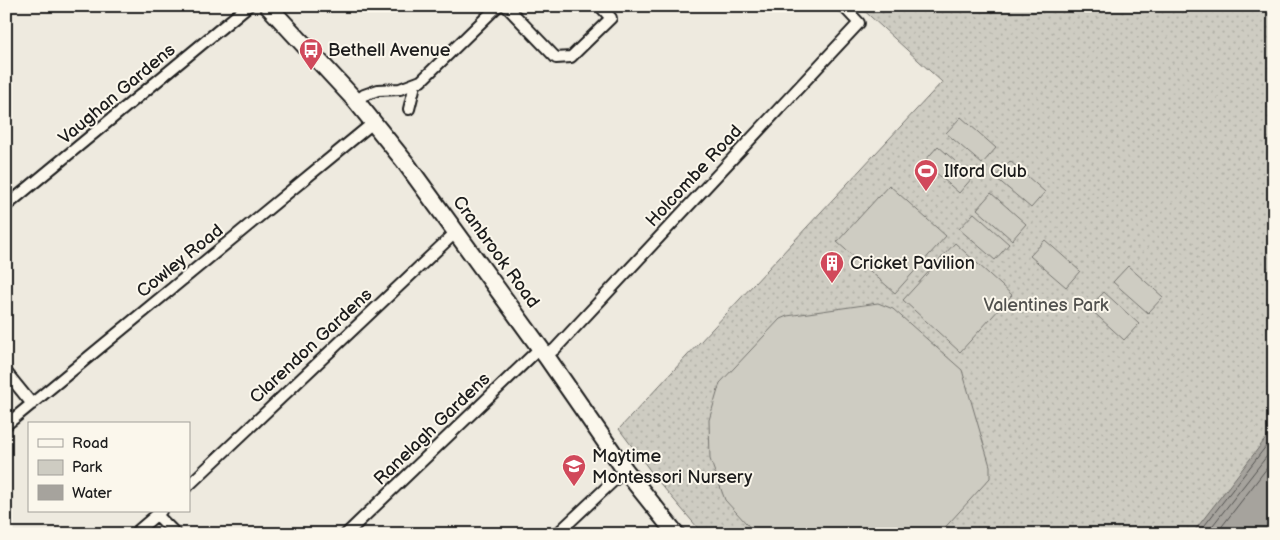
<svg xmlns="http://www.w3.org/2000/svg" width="1280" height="540" viewBox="0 0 1280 540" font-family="'Balsamiq Sans',sans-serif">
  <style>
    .green { fill: url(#green-dots); stroke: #75746f }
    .pitch { fill: #ceccc2; stroke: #75746f }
    .water { fill: #a6a39d; stroke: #6f6d69 }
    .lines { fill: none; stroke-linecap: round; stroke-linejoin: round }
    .shore { stroke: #535250; stroke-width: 1 }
    .minor-casing { stroke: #1c1c1c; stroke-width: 14 }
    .primary-casing { stroke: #1c1c1c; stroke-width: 20 }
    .minor { stroke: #fbf7ec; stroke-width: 10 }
    .primary { stroke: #fbf7ec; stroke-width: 16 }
    .labels { text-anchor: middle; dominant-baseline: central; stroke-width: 4; stroke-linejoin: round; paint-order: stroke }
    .poi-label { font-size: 18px; fill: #1c1c1c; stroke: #fbf7ec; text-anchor: start }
    .street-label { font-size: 18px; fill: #1c1c1c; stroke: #fbf7ec }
    .park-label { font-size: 18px; fill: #51514e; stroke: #fbf7ec }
  </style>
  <defs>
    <pattern id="green-dots" width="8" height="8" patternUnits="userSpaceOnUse" patternTransform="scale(1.25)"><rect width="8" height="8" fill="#ceccc2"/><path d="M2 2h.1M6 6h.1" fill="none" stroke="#b0afa6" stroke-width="1.8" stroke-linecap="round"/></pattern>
  </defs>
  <rect width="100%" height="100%" fill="#eeeadf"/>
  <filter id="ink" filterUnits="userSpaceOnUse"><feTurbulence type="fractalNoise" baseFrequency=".02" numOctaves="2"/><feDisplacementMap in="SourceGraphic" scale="10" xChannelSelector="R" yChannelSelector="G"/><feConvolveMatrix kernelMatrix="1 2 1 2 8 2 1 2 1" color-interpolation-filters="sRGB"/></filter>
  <g filter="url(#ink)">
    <path class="green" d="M859,6H1274V534H703L658,481L619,429L942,82Z"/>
    <path class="pitch" d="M961,117L996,148L982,164L946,133Z
      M938,146L973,177L959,193L924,162Z
      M1010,161L1045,192L1031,208L995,177Z
      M889,185L946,236L895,293L837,242Z
      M991,193L1026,224L1012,240L977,209Z
      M974,213L1009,244L995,260L959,229Z
      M1045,240L1080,271L1066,287L1030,256Z
      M955,243L1012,295L960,352L903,300Z
      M1128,266L1163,297L1148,313L1113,282Z
      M1104,292L1139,324L1124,340L1089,308Z
      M878,303L893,309L962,370L990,466V478L939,534H756L725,500L710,459L709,420L720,383L780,319L787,316Z"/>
    <path class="water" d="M1274,428V534H1192Z"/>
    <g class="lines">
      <path class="shore" d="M1198,534L1274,436
        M1206,534L1274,447
        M1216,534L1274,459"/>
      <g class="minor-casing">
        <path id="minor" d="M506,6L556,58L571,57L611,18L600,6
          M356,101L364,95L378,90L400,89L421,81L498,6
          M409,109L415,85
          M6,206L248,6
          M546,356L555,349L859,23L843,6
          M6,372L32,404
          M6,425L374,122
          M189,485L456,232
          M157,515L176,534
          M134,534L161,511
          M346,534L540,348
          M557,534L625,470"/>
      </g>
      <g class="primary-casing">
        <path id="primary" d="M268,6L356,101L405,162L546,356L625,470L676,534"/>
      </g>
      <use href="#minor" class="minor"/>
      <use href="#primary" class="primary"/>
    </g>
  </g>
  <defs>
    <g id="bus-pin" transform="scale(1.25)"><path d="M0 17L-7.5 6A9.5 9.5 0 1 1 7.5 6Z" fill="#d1495b" stroke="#fbf7ec"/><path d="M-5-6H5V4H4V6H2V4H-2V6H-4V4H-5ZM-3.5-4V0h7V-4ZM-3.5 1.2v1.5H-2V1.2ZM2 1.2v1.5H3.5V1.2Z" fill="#fff"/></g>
    <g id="stadium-pin" transform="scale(1.25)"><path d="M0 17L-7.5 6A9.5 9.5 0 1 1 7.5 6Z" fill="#d1495b" stroke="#fbf7ec"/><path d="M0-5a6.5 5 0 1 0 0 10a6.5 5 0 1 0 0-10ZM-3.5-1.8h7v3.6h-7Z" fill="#fff"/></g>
    <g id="building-pin" transform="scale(1.25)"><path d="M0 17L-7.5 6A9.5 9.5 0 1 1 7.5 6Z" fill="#d1495b" stroke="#fbf7ec"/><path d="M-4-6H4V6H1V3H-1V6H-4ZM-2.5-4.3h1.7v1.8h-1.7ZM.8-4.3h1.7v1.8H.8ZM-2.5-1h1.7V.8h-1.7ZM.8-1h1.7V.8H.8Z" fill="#fff"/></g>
    <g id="school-pin" transform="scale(1.25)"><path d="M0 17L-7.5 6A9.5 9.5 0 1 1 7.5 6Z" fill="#d1495b" stroke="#fbf7ec"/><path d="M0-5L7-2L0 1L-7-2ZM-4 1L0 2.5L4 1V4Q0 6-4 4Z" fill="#fff"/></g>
  </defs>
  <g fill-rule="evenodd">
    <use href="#bus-pin" x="311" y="50"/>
    <use href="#stadium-pin" x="926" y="171"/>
    <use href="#building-pin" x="832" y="263"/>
    <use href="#school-pin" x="574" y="466"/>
  </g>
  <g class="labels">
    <g class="poi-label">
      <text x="328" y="50">Bethell Avenue</text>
      <text x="944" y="171">Ilford Club</text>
      <text x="850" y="263">Cricket Pavilion</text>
      <text x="592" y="456">Maytime<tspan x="592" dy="21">Montessori Nursery</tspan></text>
    </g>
    <g class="street-label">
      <text transform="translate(117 94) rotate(-40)">Vaughan Gardens</text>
      <text transform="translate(694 176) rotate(-47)">Holcombe Road</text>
      <text transform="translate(496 252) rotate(54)">Cranbrook Road</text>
      <text transform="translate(180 261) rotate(-39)">Cowley Road</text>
      <text transform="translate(311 346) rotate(-43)">Clarendon Gardens</text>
      <text transform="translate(432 429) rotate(-44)">Ranelagh Gardens</text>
    </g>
    <g class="park-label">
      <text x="1046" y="305">Valentines Park</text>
    </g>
  </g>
  <rect width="1280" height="540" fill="none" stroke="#fbf7ec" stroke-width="25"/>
  <rect x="12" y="12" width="1255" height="515" fill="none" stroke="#1c1c1c" stroke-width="2" filter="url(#ink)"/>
  <rect x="28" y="422" width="162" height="90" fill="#fbf7ec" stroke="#a29f99"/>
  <rect x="38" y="439" width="25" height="8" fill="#fbf7ec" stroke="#a29f99"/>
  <text x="72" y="448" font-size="15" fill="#1c1c1c">Road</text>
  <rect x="38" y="460" width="25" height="15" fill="#ceccc2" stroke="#a29f99"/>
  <text x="72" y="472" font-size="15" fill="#1c1c1c">Park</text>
  <rect x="38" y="485" width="25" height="15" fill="#a6a39d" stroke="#a29f99"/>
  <text x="72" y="498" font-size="15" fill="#1c1c1c">Water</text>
</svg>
